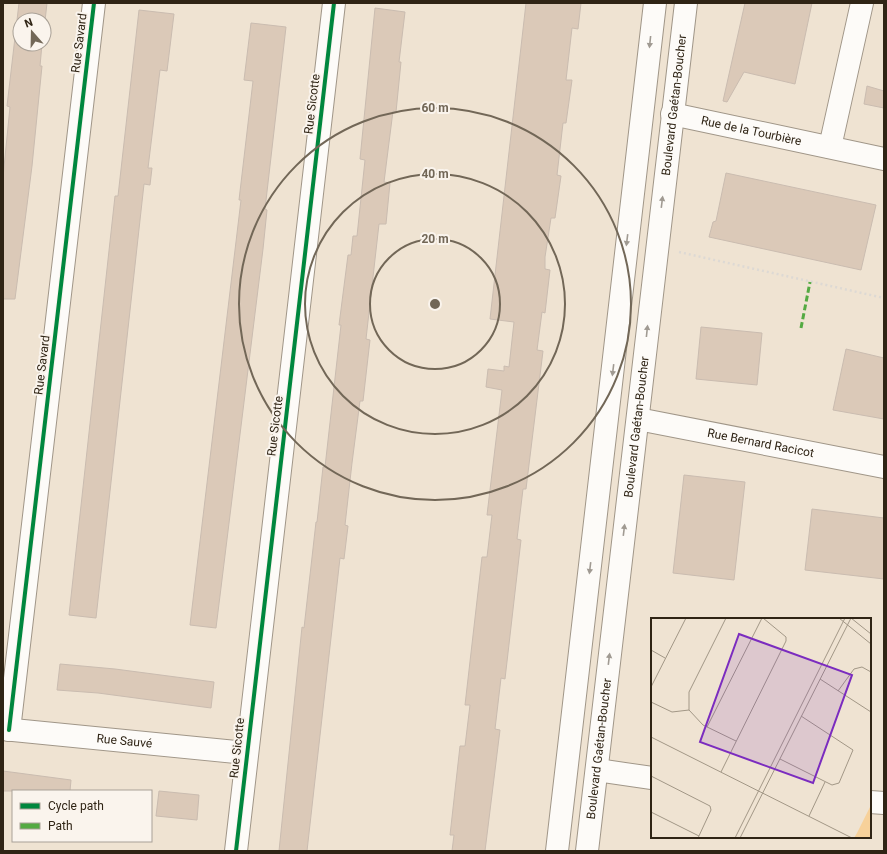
<svg xmlns="http://www.w3.org/2000/svg" width="887" height="854" viewBox="0 0 887 854" font-family="Roboto,sans-serif">
  <style>
    .building { fill: #dbc9b8; stroke: #cabcb0 }
    .lines { fill: none; stroke-linecap: round; stroke-linejoin: round }
    .street-casing { stroke: #a09688; stroke-width: 24 }
    .secondary-casing { stroke: #a09688; stroke-width: 24 }
    .path { stroke: #ddd9d4; stroke-width: 2.5; stroke-dasharray: 2 3; stroke-linecap: butt }
    .street { stroke: #fdfbf8; stroke-width: 22 }
    .secondary { stroke: #fdfbf8; stroke-width: 22 }
    .quiet { stroke: #54aa42; stroke-width: 3; stroke-dasharray: 6 3; stroke-linecap: butt }
    .cycleway-casing { stroke: #faf4ed; stroke-width: 6 }
    .cycleway { stroke: #00873e; stroke-width: 4 }
    .oneway { fill: #a09a92 }
    .ring { fill: none; stroke: #726757; stroke-width: 2 }
    .labels { text-anchor: middle; dominant-baseline: central; stroke-width: 4; stroke-linejoin: round; paint-order: stroke }
    .street-label { font-size: 12px; fill: #2f2415; stroke: #faf4ed }
    .inset-road { fill: none; stroke: #a29786; stroke-width: 1 }
    .view { fill: #7b2cbf; fill-opacity: 0.15; stroke: #7b2cbf; stroke-width: 2 }
    .inset-edge { fill: none; stroke: #2f2415; stroke-width: 2 }
    .centre { fill: #726757; stroke: #faf4ed; stroke-width: 2 }
    .ring-label { font-size: 12px; text-anchor: middle; font-weight: bold; fill: #726757; stroke: #faf4ed; stroke-width: 4; stroke-linejoin: round; paint-order: stroke }
  </style>
  <rect width="100%" height="100%" fill="#efe3d2"/>
  <path class="building" d="M19,3H47L44,30V20H20V44H42L40,66H42L32,166L15,299H3V177L10,107L7,106Z
    M526,3H581L578,29L572,28L566,80H572L566,123H563L557,175L561,176L555,218H551L545,257V269L550,270L545,313L542,312L537,350L543,351L526,489H523L517,539L521,540L505,679L501,678L495,729L500,730L485,851H452L454,835H450L460,746H465L470,705H465L482,557H487L492,515H487L502,390L486,387L488,369L504,371V366L509,367L514,322L490,319Z
    M745,3H812L795,84L744,72L727,102L723,101Z
    M375,8L405,12L399,62H401L396,112L393,111L384,182L390,183L386,224H379L366,339L370,340L363,401H360L352,463L345,525L348,526L344,559L340,558L307,851H279L302,627L304,628L316,522H317L323,467H325L341,325H339L348,255H351L353,236H357L365,160L360,159Z
    M139,10L174,14L167,71L160,70L148,168H152L150,185L144,184L96,618L69,615L115,196H118Z
    M251,23L286,27L265,209L267,210L263,249L216,628L190,625L241,200H239L253,81L244,80Z
    M867,86L884,91V108L864,104Z
    M726,173L876,205L861,270L709,237L713,222L716,221Z
    M701,327L762,333L757,385L696,379Z
    M846,349L884,358V419L833,410Z
    M684,475L745,482L734,580L673,573Z
    M812,509L884,518V579L805,570Z
    M60,664L115,669L214,682L211,708L98,693L57,690Z
    M3,771L71,780L70,791H3Z
    M159,791L199,795L197,820L156,816Z"/>
  <g class="lines">
    <g class="street-casing">
      <g id="street">
        <path id="s1" d="M672,114L884,159"/>
        <path d="M830,147L862,3"/>
        <path id="s2" d="M638,419L884,467"/>
        <path id="s3" d="M3,729L246,753"/>
        <path d="M9,730L94,3"/>
        <path d="M597,770L652,778"/>
        <path d="M870,802L884,803"/>
        <path d="M236,851L334,3"/>
      </g>
    </g>
    <g class="secondary-casing">
      <g id="secondary">
        <path d="M557,851L655,3"/>
        <path id="s4" d="M587,851L686,3"/>
      </g>
    </g>
    <path class="path" d="M679,252L884,298"/>
    <use href="#street" class="street"/>
    <use href="#secondary" class="secondary"/>
    <path class="quiet" d="M801,328L810,282"/>
    <g class="cycleway-casing">
      <path id="cycleway" d="M9,730L94,3
        M236,851L334,3"/>
    </g>
    <use href="#cycleway" class="cycleway"/>
  </g>
  <defs><path id="oneway-solid" d="M-6-.8H1V-3.2L6.5 0L1 3.2V.8H-6Z"/></defs>
  <g class="oneway">
    <use href="#oneway-solid" transform="translate(650 42) rotate(96)"/>
    <use href="#oneway-solid" transform="translate(662 202) rotate(-83)"/>
    <use href="#oneway-solid" transform="translate(627 240) rotate(97)"/>
    <use href="#oneway-solid" transform="translate(647 331) rotate(-84)"/>
    <use href="#oneway-solid" transform="translate(613 370) rotate(97)"/>
    <use href="#oneway-solid" transform="translate(624 530) rotate(-83)"/>
    <use href="#oneway-solid" transform="translate(590 568) rotate(97)"/>
    <use href="#oneway-solid" transform="translate(609 659) rotate(-83)"/>
  </g>
  <g class="ring">
    <circle cx="435" cy="304" r="65"/>
    <circle cx="435" cy="304" r="130"/>
    <circle cx="435" cy="304" r="196"/>
  </g>
  <g class="labels">
    <g class="street-label">
      <text transform="translate(79 43) rotate(-83)">Rue Savard</text>
      <text transform="translate(312 104) rotate(-83)">Rue Sicotte</text>
      <text stroke="none"><textPath href="#s4" startOffset="751">Boulevard Gaétan-Boucher</textPath></text>
      <text stroke="none"><textPath href="#s1" startOffset="81">Rue de la Tourbière</textPath></text>
      <text transform="translate(42 365) rotate(-83)">Rue Savard</text>
      <text transform="translate(275 426) rotate(-83)">Rue Sicotte</text>
      <text stroke="none"><textPath href="#s4" startOffset="427">Boulevard Gaétan-Boucher</textPath></text>
      <text stroke="none"><textPath href="#s2" startOffset="125">Rue Bernard Racicot</textPath></text>
      <text stroke="none"><textPath href="#s3" startOffset="122">Rue Sauvé</textPath></text>
      <text transform="translate(237 748) rotate(-84)">Rue Sicotte</text>
      <text stroke="none"><textPath href="#s4" startOffset="103">Boulevard Gaétan-Boucher</textPath></text>
    </g>
  </g>
  <g transform="translate(651 618)">
    <rect width="220" height="220" fill="#efe3d2"/>
    <path d="M220,187V220H203L206,215Z" fill="#f7d19a"/>
    <path class="inset-road" d="M75,0L38,74V92L52,107L85,123M188,0L220,26M200,0L220,16M0,32L14,40M169,61L220,94M0,69L35,0M187,73L203,51L211,49L220,54M0,84L21,94L38,92M56,109L111,0M0,119L201,220M129,141L181,167L188,165L202,132L150,98M70,154L135,23V19L112,0M0,158L59,188L60,192L47,220M0,194L48,218M158,198L174,164M84,220L194,0M89,220L200,0"/>
    <path class="view" d="M88,16L201,57L162,165L49,124Z"/>
    <rect width="220" height="220" class="inset-edge"/>
  </g>
  <circle cx="435" cy="304" r="6" class="centre"/>
  <g class="ring-label">
    <text x="435" y="112">60 m</text>
    <text x="435" y="178">40 m</text>
    <text x="435" y="243">20 m</text>
  </g>
  <rect width="887" height="854" fill="none" stroke="#2f2415" stroke-width="8"/>
  <rect x="12" y="790" width="140" height="52" fill="#faf4ed" stroke="#a9a197"/>
  <rect x="20" y="803" width="20" height="6" fill="#00873e" stroke="#a9a197"/>
  <text x="48" y="810" font-size="12" fill="#2f2415">Cycle path</text>
  <rect x="20" y="823" width="20" height="6" fill="#54aa42" stroke="#a9a197"/>
  <text x="48" y="830" font-size="12" fill="#2f2415">Path</text>
  <g transform="translate(32 32) rotate(340)"><circle r="19" fill="#faf4ed" stroke="#a9a197"/>
  <path d="M0-3L7 15L0 10L-7 15Z" fill="#726757"/>
  <text y="-6" font-size="11" font-weight="bold" text-anchor="middle" fill="#2f2415">N</text>
  </g>
</svg>
